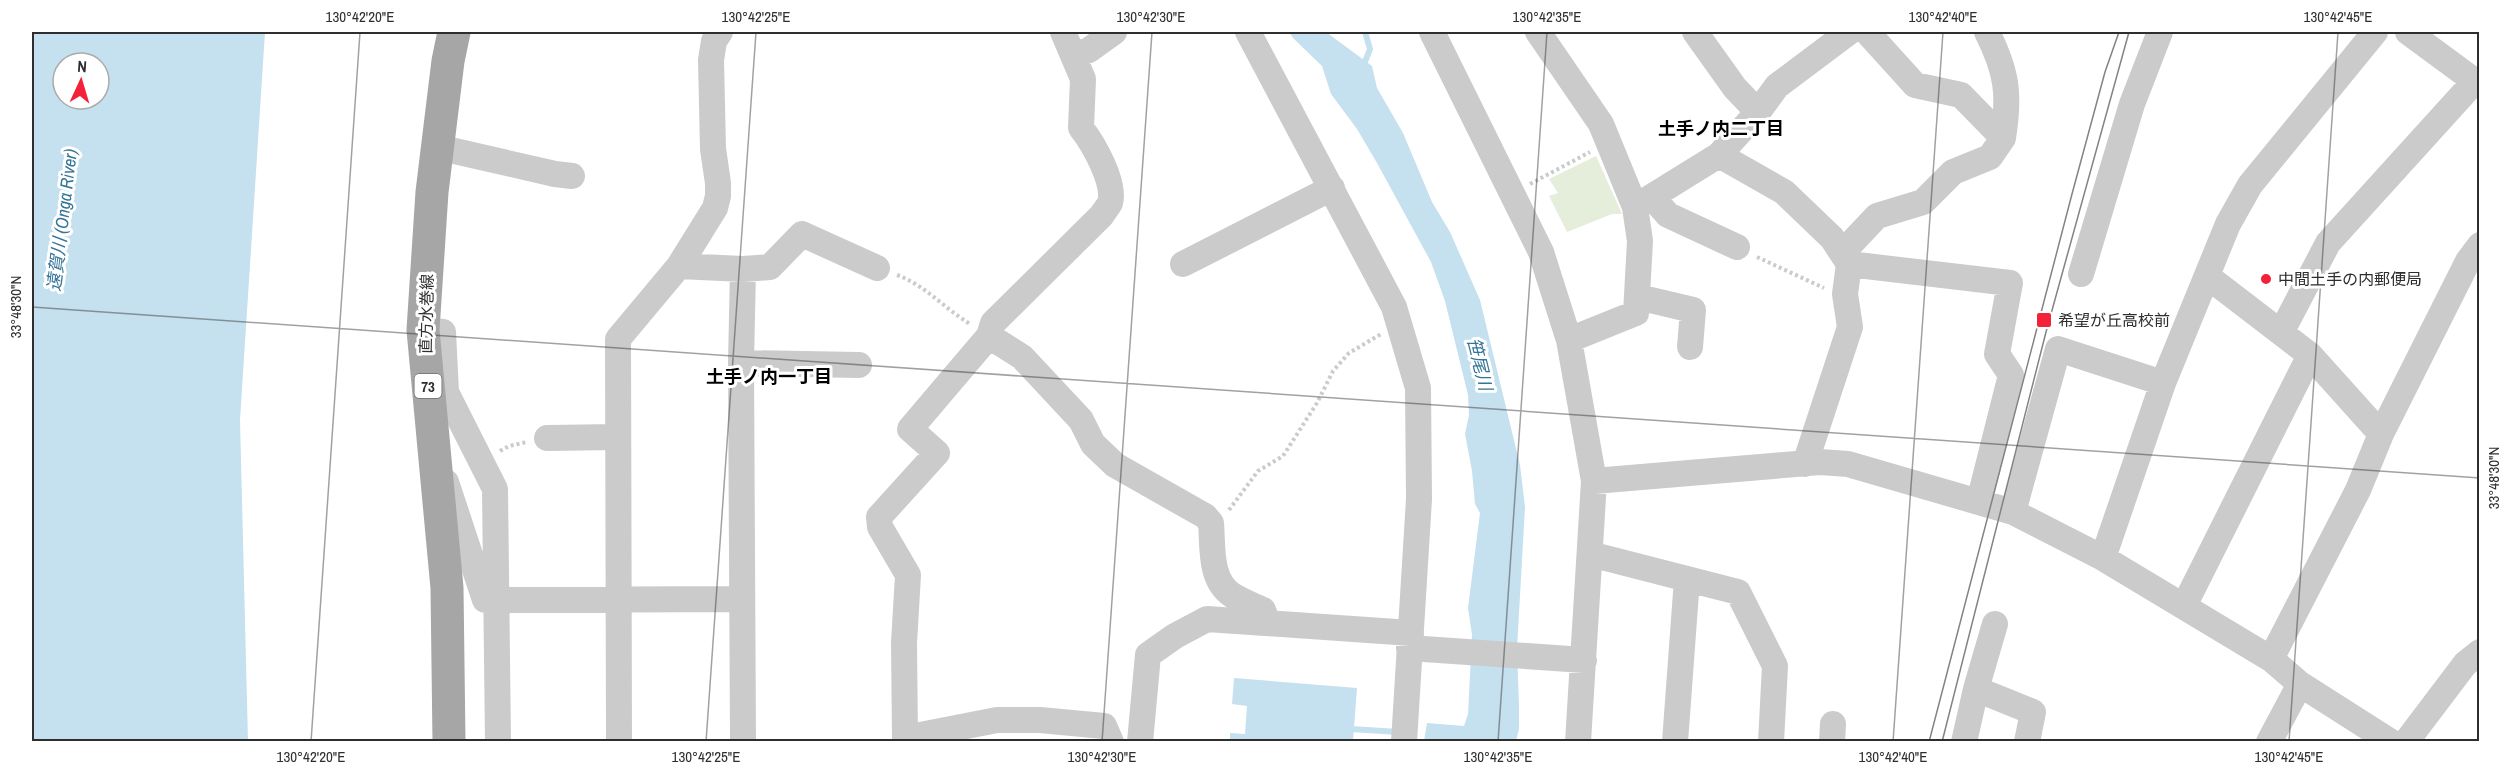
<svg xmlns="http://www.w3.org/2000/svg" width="2511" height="773" viewBox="0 0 2511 773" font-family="'Archivo Narrow','Noto Sans JP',sans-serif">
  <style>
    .green { fill: #e5eddb }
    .water { fill: #c5e0ee; fill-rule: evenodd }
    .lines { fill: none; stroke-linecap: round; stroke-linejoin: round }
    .stream { stroke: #c5e0ee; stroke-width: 6 }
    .path { stroke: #cbcbcb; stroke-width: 4; stroke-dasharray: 3 3; stroke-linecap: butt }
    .minor { stroke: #cbcbcb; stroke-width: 26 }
    .major { stroke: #a6a6a6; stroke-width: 33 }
    .tram { stroke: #838383; stroke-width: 1.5 }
    .ticks { fill: none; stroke: #2e2e2e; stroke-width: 1.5; stroke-opacity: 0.45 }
    .poi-dot { fill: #f3223a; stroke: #fff; stroke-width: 2 }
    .labels { text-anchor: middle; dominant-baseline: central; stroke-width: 6; stroke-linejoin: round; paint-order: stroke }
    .shield { fill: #fff; stroke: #6d6d6d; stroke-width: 1.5 }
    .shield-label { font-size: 15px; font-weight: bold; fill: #2e2e2e }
    .poi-label { font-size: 16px; fill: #2e2e2e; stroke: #fff; text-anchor: start }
    .street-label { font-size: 16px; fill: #2e2e2e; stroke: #fff }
    .neighbourhood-label { font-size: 18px; font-weight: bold; fill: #000; stroke: #fff }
    .water-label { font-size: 18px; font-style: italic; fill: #357597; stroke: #fff }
    .neatline { fill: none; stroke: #2e2e2e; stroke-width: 2 }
    .ticks-label { font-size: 15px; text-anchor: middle; fill: #2e2e2e }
  </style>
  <rect width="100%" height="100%" fill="#fff"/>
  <path class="green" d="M1596,156L1622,214H1612L1567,232L1549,196L1558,193L1549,179Z"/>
  <path class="water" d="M32,32H265L240,420L248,741H32ZM63,63H99V99H63Z
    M1289,32H1326L1372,66L1377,88L1403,133L1432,202L1450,232L1480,300L1520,465L1525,507L1517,649L1519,705V729L1516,741H1424L1427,723L1464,726L1468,714L1472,635L1468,608L1480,513L1475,504L1472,471L1465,434L1469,415L1468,395L1445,301L1431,262L1377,163L1357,129L1331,94L1322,66L1293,38Z
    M1234,678L1357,688L1353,741H1230V733L1245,734L1247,706L1232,704Z"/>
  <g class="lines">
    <path class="stream" d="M1363,67L1370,49L1365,32
      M1351,729L1398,732"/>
    <path class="path" d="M1530,184L1590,152
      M1757,257L1824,288
      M897,275C925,285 945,309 970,324
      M500,451L509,446L527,442
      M1229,510L1258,471L1283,456L1317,403L1333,371L1349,353L1381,334"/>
    <path class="minor" d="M1063,32L1083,79L1081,128C1093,143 1116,183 1110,203C1108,207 1104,211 1102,215L993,323L989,336L910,429L937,453L879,517L880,527L908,575L904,643L905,738L997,720H1040L1104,726L1111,742
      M1248,32L1394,307L1418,388L1419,499L1404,742
      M1432,32L1541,252L1569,340L1594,481L1578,742
      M1538,32L1601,124L1635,207L1640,241L1636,313L1569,340
      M1695,32L1735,88L1758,112
      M1987,32C2007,72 2010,94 2003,138
      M2408,32L2480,85
      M1074,56L1089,50L1114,32
      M437,147L555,174L572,176
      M1719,155L1784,192L1832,238L1849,264L2010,283L1997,354L2011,375L1979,502
      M1652,197L1668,215L1737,247
      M1635,207L1719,155L1758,112L1777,86L1849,32
      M1842,253L1877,216L1923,202L1953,172L1990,157L2003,138L1961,95L1915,85L1867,32
      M1183,264L1332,188
      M679,266L743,269L741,363L743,742
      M743,269L770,267L802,234L877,268
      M2081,274L2132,104L2160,32
      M2207,276L2310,355L2381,434
      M1638,297L1693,310L1690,347
      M423,330L443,332L446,392L495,489L498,742
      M2282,331L2328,243L2475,81
      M989,336L1022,357L1081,420L1093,444L1115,465L1205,516L1211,523C1213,546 1209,580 1232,595C1241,601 1253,605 1263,610L1268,623
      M741,363L859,365
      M547,438L617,437
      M1805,464L1850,327L1845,294L1849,264
      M1594,481L1820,462L1848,464L2013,512L2103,558L2271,659L2300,684L2391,742
      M446,482L485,600L741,599
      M2013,512L2058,349L2163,383
      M1590,554L1738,592L1775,666L1771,742
      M2103,558L2163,383L2228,224L2250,185L2375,32
      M2184,606L2310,355
      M1409,648L1584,660
      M2271,659L2358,490L2381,434L2468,261L2480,245
      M1976,689L2033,712L2027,742
      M619,742L618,339L679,266L715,208L718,196V183L713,149L711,60L714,41L720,32
      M1140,742L1148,655L1175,636L1207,619L1411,633
      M1675,742L1687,579
      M1832,742L1833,724
      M1964,742L1976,689L1995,624
      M2269,742L2300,684
      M2406,742L2465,664L2480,652"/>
    <path class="major" d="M449,742L447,588L423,330L432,192L448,61L454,32"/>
    <path class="tram" d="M1929,742L2072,194L2105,72L2119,32
      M1942,742L2046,332L2129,32"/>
  </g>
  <path class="ticks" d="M32,307L2480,478M311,742L360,32M706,742L756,32M1102,742L1152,32M1498,742L1547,32M1893,742L1943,32M2289,742L2338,32"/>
  <g class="poi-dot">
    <circle cx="2266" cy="279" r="6"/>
    <rect x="2036" y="312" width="16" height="16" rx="3"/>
  </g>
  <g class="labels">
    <rect class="shield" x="414.5" y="374" width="27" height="24" rx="4.5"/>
    <g class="shield-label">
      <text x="428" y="386">73</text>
    </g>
    <g class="poi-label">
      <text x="2278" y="279">中間土手の内郵便局</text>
      <text x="2058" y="320">希望が丘高校前</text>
    </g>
    <g class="street-label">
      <text transform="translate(426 314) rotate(-89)">直方水巻線</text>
    </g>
    <g class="neighbourhood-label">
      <text x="1721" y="128">土手ノ内二丁目</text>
      <text x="769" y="376">土手ノ内一丁目</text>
    </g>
    <g class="water-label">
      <text transform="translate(62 220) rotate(-83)">遠賀川 (Onga River)</text>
      <text transform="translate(1480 364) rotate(76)">笹尾川</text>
    </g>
  </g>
  <rect width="2511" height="773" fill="none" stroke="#ffffff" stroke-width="66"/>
  <g transform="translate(81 81) rotate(4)"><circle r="28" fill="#ffffff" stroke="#ababab" stroke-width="1.5"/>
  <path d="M0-4.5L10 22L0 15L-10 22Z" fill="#f3223a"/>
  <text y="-9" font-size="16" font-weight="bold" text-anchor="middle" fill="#2e2e2e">N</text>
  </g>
  <rect x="33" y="33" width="2445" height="707" class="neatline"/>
  <g class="ticks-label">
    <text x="360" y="22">130°42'20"E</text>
    <text x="756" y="22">130°42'25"E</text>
    <text x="1151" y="22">130°42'30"E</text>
    <text x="1547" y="22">130°42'35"E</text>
    <text x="1943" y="22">130°42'40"E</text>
    <text x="2338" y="22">130°42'45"E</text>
    <text transform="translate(16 307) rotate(-90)" y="5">33°48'30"N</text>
    <text transform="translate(2494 478) rotate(-90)" y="5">33°48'30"N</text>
    <text x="311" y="762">130°42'20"E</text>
    <text x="706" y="762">130°42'25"E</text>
    <text x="1102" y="762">130°42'30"E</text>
    <text x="1498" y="762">130°42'35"E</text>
    <text x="1893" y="762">130°42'40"E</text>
    <text x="2289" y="762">130°42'45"E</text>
  </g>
</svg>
